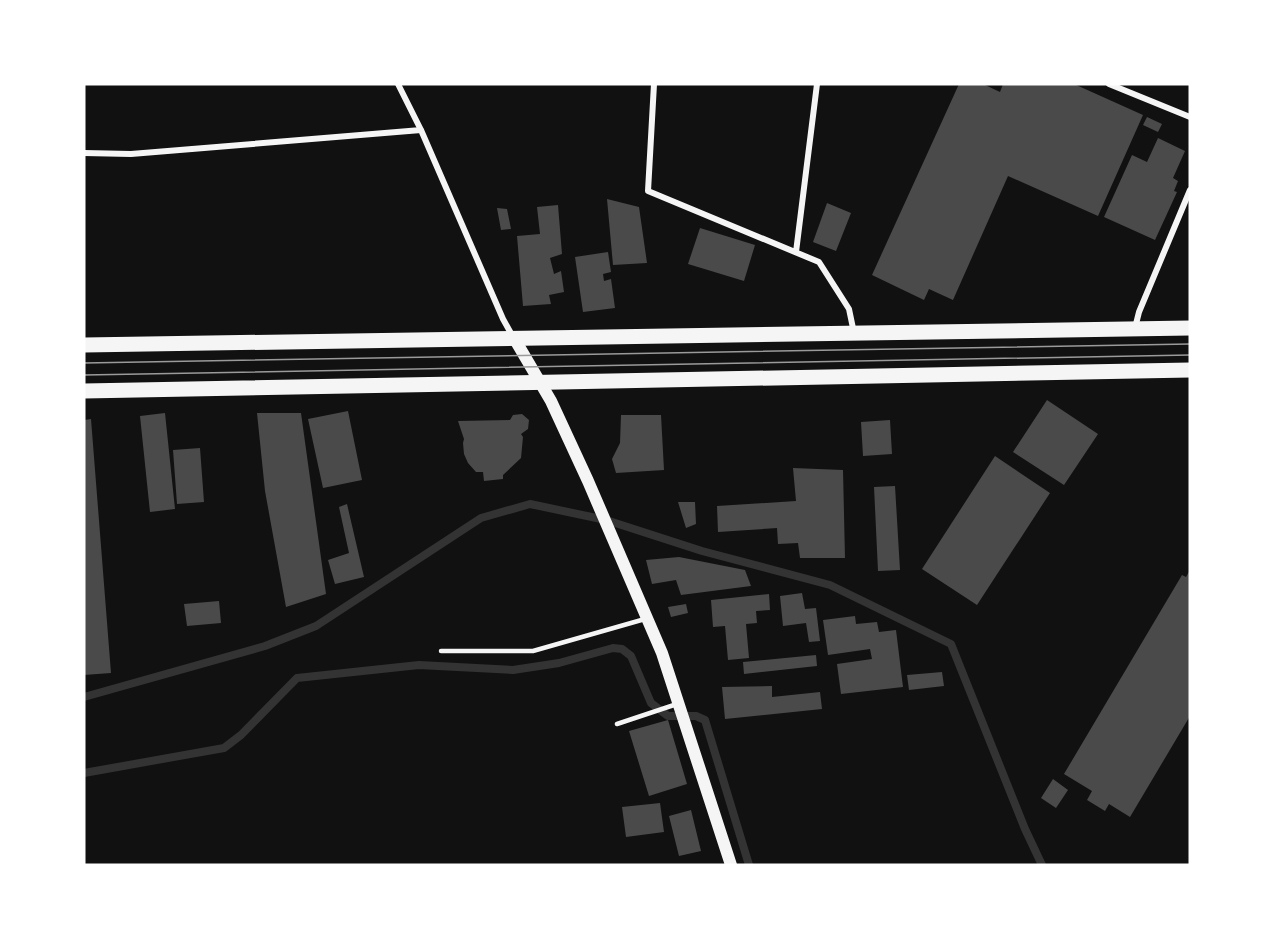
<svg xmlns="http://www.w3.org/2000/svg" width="1274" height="949" viewBox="0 0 1274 949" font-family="'Libre Baskerville',serif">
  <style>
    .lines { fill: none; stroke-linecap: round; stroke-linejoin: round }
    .stream { stroke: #333; stroke-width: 8 }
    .building { fill: #4a4a4a }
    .service { stroke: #f5f5f5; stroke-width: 4.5 }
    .minor { stroke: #f5f5f5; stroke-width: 6 }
    .secondary { stroke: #f5f5f5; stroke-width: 12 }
    .primary { stroke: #f5f5f5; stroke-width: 15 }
    .tram { stroke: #9a9a9a; stroke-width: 1.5 }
  </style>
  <rect width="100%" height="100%" fill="#111"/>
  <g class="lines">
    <path class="stream" d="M84,697L265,646L316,626L481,518L530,504L606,520L702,551L830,585L951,644L1025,829L1042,865
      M84,773L224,748L241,735L297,678L419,665L513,670L559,663L613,648L622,649L631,656L651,703L668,716H696L705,720L749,865"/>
  </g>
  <path class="building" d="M959,84H983L1000,92L1003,84H1074L1143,115L1098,216L1008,176L953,300L929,289L924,300L872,275Z
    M1147,117L1162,124L1158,132L1143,125Z
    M1158,138L1185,151L1173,178L1178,181L1174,191L1177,192L1155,240L1104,217L1132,155L1147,162Z
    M607,199L639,207L647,263L613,265Z
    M827,203L851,213L836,251L813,242Z
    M558,205L562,254L550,258L554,274L561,271L564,292L549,295L551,304L523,306L517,236L540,234L537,207Z
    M497,208L507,209L511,229L501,230Z
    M700,228L755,245L744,281L688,264Z
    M608,252L611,272L603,274L604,281L611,279L615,308L583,312L575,257Z
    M1047,400L1098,434L1064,485L1013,452Z
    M348,411L362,480L323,488L308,419Z
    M165,413L175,509L150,512L140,416Z
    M257,413H301L326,594L286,607L265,491Z
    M522,414L529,420L528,429L521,434L523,437L521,458L503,475V479L484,481L483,472H476L468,463L464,454L463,443L464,439L458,421L510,420L513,415Z
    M621,415H661L664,470L616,473L612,459L620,443Z
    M91,419L111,673L84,675V420Z
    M890,420L892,454L863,456L861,422Z
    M200,448L204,502L177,504L173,450Z
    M995,456L1050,493L977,605L922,569Z
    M793,468L843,470L845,558H800L798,543L778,544L777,528L718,532L717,506L796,501Z
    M895,486L900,570L878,571L874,487Z
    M678,502H695L696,524L686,528Z
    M347,504L364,577L335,584L328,560L349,553L339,507Z
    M679,557L745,570L751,586L681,595L676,580L652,584L646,560Z
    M1190,570V716L1130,817L1109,804L1105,811L1087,800L1092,791L1064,774L1182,575L1186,577Z
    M802,593L805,609L816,608L820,641L809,642L806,623L783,626L780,596Z
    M769,594L770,610L756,611L757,623L746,624L749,658L728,660L725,626L713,627L711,600Z
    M219,601L221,623L187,626L184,604Z
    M686,604L688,613L671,617L668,607Z
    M855,616L856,624L877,622L879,632L896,630L903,687L841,694L837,664L872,659L870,649L828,655L823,620Z
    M816,655L817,666L744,674L743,662Z
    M942,672L944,686L909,690L907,675Z
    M772,686V697L820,692L822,709L725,719L722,687Z
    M668,720L687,784L649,796L629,731Z
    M1053,779L1068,790L1056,808L1041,798Z
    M660,803L664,832L626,837L622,807Z
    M691,810L701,851L679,856L669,816Z"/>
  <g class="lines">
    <path class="service" d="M441,651H533L645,619
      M617,724L677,704"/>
    <path class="minor" d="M398,84L421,130L503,319L513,337
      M654,84L648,191L819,262L849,309L854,333
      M1109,84L1190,117
      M84,153L131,154L421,130
      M796,252L817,84
      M1135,328L1139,312L1190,190"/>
    <path class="secondary" d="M514,338L551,401L588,481L662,653L731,865"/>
    <path class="primary" d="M84,345L1190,328
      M84,391L1190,370"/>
    <path class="tram" d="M84,363L1190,344
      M84,375L1190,355"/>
  </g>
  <rect width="1274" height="949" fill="none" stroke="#ffffff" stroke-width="171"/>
</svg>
